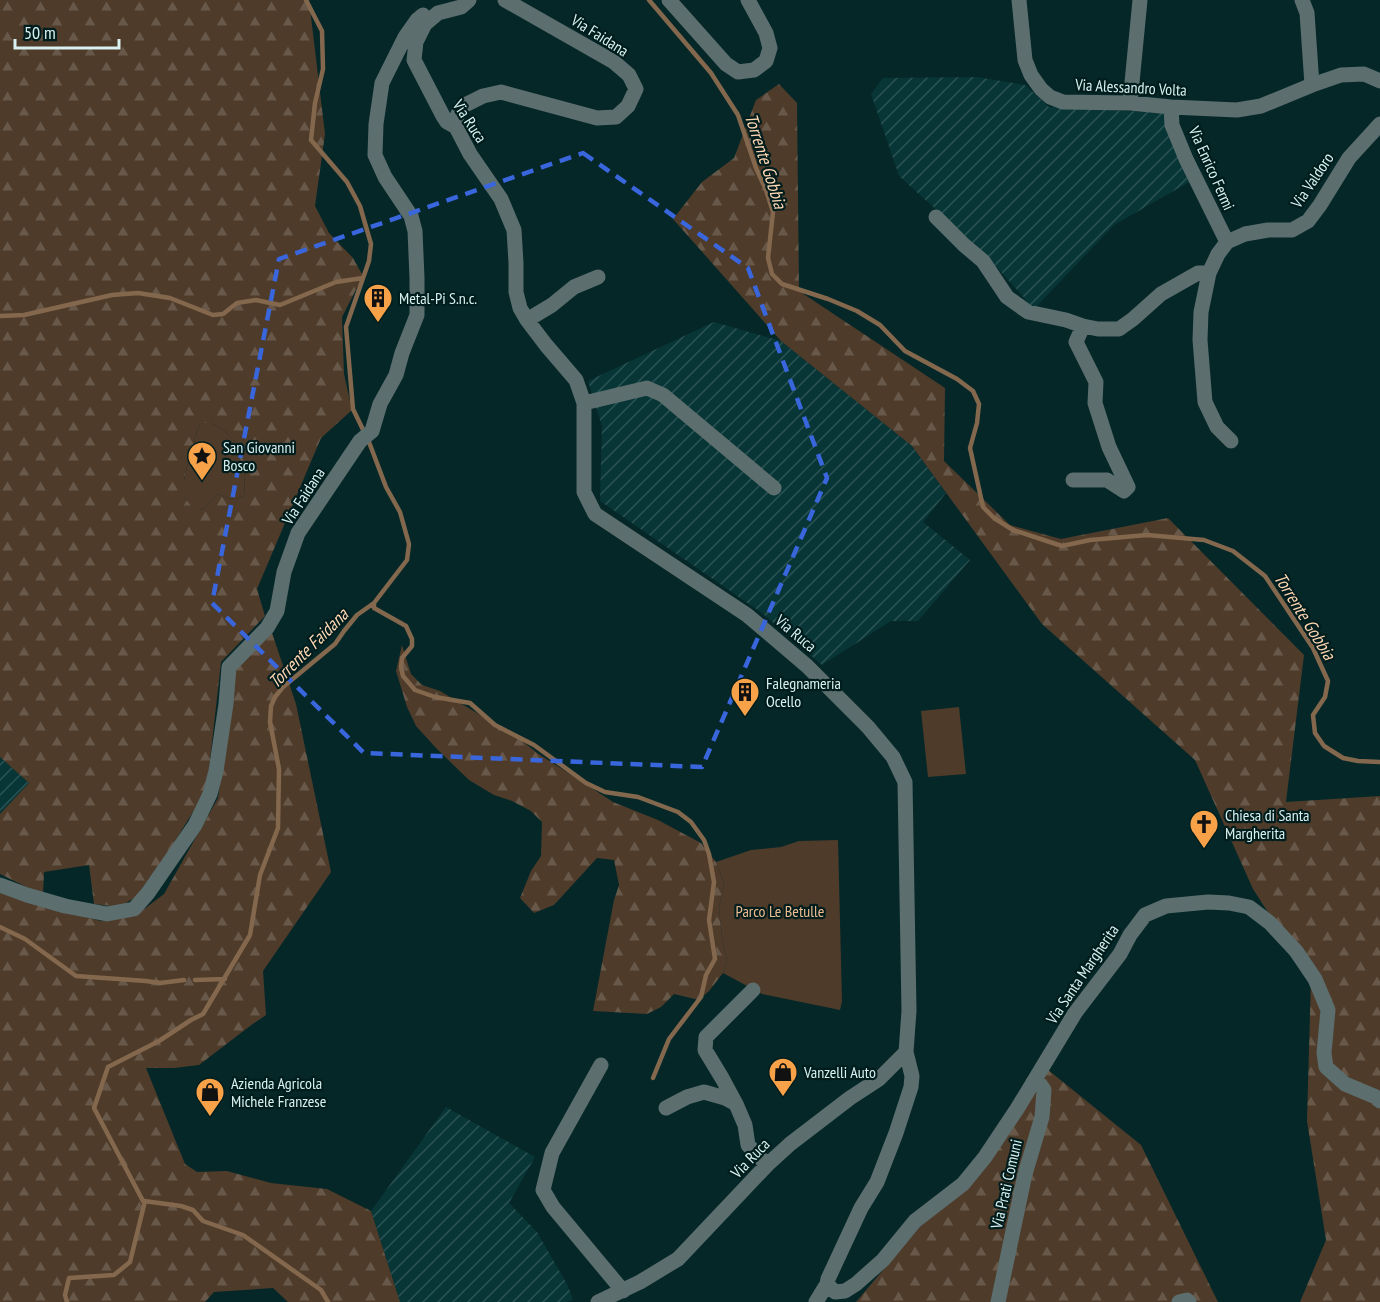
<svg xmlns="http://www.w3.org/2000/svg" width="1380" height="1302" viewBox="0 0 1380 1302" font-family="'PT Sans Narrow',sans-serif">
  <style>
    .industrial { fill: url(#industrial-furrows) }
    .green { fill: #4e3b2a }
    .forest { fill: url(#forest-firs); fill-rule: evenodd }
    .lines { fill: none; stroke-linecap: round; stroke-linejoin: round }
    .stream { stroke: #84684e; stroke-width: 4.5 }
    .minor { stroke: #5c6e6e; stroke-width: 15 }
    .marked { fill: none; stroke: #3966dc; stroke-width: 4.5; stroke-dasharray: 12 8; stroke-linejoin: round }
    .labels { text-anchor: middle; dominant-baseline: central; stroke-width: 4.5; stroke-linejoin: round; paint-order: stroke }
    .street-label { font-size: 16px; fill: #daf1f1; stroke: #001d1e }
    .poi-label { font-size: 16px; fill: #daf1f1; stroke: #001d1e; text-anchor: start }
    .park-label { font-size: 16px; fill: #eebc8f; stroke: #001d1e }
    .water-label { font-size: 18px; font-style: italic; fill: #ffd6b2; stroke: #001d1e }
  </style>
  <defs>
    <pattern id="industrial-furrows" width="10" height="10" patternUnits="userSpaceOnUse" patternTransform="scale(1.5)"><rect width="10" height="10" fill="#083536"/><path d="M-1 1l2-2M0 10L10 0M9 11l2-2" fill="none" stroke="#2b5354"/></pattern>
    <pattern id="forest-firs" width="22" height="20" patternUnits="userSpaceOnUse" patternTransform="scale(1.5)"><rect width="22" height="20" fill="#4e3b2a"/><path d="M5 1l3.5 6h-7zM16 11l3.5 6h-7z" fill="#675849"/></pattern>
  </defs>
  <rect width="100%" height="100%" fill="#052728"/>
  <path class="industrial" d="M977,77L1025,85L1049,107L1166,113L1191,181L1114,225L1034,309L985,254L899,176L871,94L883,78Z
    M714,322L781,341L912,446L946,493L923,522L970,560L918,621H891L822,665L762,613L600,501L602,426L588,381Z
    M0,757L29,783L0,814Z
    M446,1107L535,1157L509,1203L537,1232L568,1286L573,1300L566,1302H400L371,1211Z"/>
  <path class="green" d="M200,423H211L225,431L234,441L240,453L239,465L245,473L244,496L233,500L217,494L202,510L192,508L184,497V480L188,462L194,448L195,437Z
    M959,707L966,774L928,777L921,711Z
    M838,840L842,1001L840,1010L762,994L723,973L727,961L722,938L719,908L724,883L716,862L751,850L781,847L799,841Z"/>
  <path class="forest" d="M0,0H309L325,134L315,206L329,233L353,258L363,276L342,317L344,374L352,410L321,438L257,589L265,616L221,662L209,769L204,794L162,862L136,897L119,907L94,904L89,865L44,872L43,895L0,874V814L29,783L0,757ZM200,423H211L225,431L234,441L240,453L239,465L245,473L244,496L233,500L217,494L202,510L192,507L184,497V480L188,462L194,448L195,437Z
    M779,84L797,103L799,291L945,388L944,461L1010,525L1061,539L1168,518L1304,655L1286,802L1380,796V1302H1300L1326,1240L1307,1121L1311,978L1253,889L1195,760L1042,624L912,446L781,341L673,219L702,182L734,158L756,100Z
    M272,633L296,704L331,872L263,971L266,1015L250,1026L199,1065L174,1068H146L185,1164L197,1172L227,1171L271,1183L327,1189L371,1211L400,1302H288L273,1288L214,1292L205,1302H0V892L42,906L101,921L135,916L164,894L218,798L236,669Z
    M402,645L411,674L422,685L440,691L519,738L537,753L584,783L613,802L658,820L701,843L716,862L724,883L719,908L722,938L727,961L723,973L709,991L699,1000L674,994L661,1007L647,1014L593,1011L614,900L619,885L614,860L597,858L554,905L534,913L520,898L531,871L541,856L542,822L531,811L512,801L494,795L469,780L437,749L416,726L407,707L396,671Z
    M1042,1065L1141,1145L1218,1302H856L983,1152Z"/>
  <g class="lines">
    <path class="stream" d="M649,0L711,73L738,115L756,168L766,190L773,212L768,258L772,274L782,284L828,299L857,311L880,325L905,351L957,379L973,391L979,404L977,423L970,448L983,507L994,518L1013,530L1062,546L1090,540L1147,535L1204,540L1233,551L1265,576L1313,648L1328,681L1325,697L1313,715L1315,733L1324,746L1343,758L1358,761L1380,762
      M0,316L24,315L112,295L138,293L170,298L213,315L223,314L237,303L256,300L280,305L336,282L363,278
      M374,603V608L406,626L412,639V646L402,658L401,667L403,676L415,690L435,697L470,703L495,725L534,745L586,783L605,792L638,797L678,812L691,822L704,840L709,854L714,882L709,920L715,959L706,975L701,997L669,1039L653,1078
      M0,927L25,939L76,976L146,981L160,983L184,980
      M195,980L225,979
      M144,1201L181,1206L193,1210L203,1221L243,1235L321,1290L328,1302
      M67,1302L65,1295L69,1278L114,1275L130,1262L145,1201H143L94,1108L108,1067L159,1041L191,1020L203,1014L250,935L260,875L278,828L279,769L270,722L271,706L275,697L283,687L335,644L344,631L357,615L374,603L407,560L409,544L400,512L386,487L369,442L353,409L346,327L369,261L371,244L360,206L347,182L311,140L315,103L323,69L322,31L306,0"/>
    <path class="minor" d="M469,0L461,7L438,13L425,24L416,42L414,60L443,116L447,122L456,127L470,154L501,199L514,230L516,263V292L520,308L527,320L546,345L576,380L584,403V492L595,514L747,615L807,666L868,727L893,757L905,782L909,1011L906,1052L879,1079L850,1098L790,1144L767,1165L678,1259L640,1282L598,1302
      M669,0L726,64L738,72L754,70L766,61L770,48L766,33L748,0
      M1019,0L1025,60L1031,75L1041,89L1050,97L1063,102L1130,103L1171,107L1237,110L1261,106L1312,85L1341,75L1364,74L1380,81
      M1302,0L1307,13L1312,85
      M1130,103L1140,0
      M1171,107L1172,125L1186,159L1227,242
      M456,127V119L461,107L483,96L501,92L597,118L616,117L628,106L636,89L629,75L614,62L505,0
      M936,217L964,245L983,261L1007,297L1028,312L1066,320L1083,326L1098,329H1119L1133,319L1161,294L1198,273H1209L1218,254L1227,242L1245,234L1268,230H1292L1308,221L1320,205L1349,158L1380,124
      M1209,273L1201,312L1200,340L1205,402L1217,427L1231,441
      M527,320L552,305L574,287L598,277
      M584,403L647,388L663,395L774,488
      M1073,480H1107L1124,491L1128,487L1109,447L1095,403L1096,382L1076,342L1083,326
      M0,885L27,895L65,906L107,914L134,909L148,893L195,825L210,794L216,771L226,704L229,667L267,628L277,611L284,572L298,533L360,441L372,431L380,404L396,375L402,353L417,315V278L415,231L411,216L385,177L375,155L376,124L382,83L405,37L417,20L423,15
      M601,1065L552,1153L543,1190L553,1207L623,1291
      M736,1104L722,1078L705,1050L706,1037L753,990
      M666,1108L687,1097L704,1092L725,1098L736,1104L745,1125L748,1145L767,1165
      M827,1284L835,1292L845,1291L856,1284L883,1260L915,1221L963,1184L985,1157L1017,1109L1075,1013L1120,954L1130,935L1145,915L1166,906L1208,902L1229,903L1249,907L1270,923L1296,951L1315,979L1328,1010L1324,1053L1326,1067L1345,1084L1376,1097L1380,1101
      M816,1302L827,1284L828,1279L861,1208L877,1182L896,1133L911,1087L912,1076L906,1052
      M998,1302L1025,1174L1042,1117L1044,1090L1040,1084L1033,1082
      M1179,1302L1187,1300L1189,1302"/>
  </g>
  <path class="marked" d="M583,153L748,268L827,478L702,767L364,753L212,603L279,259Z"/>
  <defs>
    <g id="building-pin" transform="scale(1.5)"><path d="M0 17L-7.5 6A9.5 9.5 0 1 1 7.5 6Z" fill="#f7a148" stroke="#001d1e"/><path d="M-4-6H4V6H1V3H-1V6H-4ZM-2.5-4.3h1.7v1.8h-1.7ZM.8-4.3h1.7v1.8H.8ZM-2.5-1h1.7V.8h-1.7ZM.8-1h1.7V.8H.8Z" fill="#111"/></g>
    <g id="sight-pin" transform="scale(1.5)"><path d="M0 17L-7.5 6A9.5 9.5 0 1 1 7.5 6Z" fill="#f7a148" stroke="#001d1e"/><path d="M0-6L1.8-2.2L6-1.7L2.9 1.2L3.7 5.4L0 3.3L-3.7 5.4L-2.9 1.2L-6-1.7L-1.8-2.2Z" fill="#111"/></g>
    <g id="church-pin" transform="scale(1.5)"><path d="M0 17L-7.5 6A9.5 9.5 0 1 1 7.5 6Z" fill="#f7a148" stroke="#001d1e"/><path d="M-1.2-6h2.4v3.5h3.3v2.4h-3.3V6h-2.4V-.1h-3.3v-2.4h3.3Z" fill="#111"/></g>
    <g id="shop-pin" transform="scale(1.5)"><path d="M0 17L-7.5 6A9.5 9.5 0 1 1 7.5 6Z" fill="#f7a148" stroke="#001d1e"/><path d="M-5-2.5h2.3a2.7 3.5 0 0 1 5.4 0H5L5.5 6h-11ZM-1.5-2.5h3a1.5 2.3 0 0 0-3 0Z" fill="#111"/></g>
  </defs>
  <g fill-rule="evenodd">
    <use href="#building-pin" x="378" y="298"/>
    <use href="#sight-pin" x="202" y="456"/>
    <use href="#building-pin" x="745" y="692"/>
    <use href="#church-pin" x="1204" y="824"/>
    <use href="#shop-pin" x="783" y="1072"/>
    <use href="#shop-pin" x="210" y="1092"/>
  </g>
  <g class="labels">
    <g class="street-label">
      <text transform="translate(600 35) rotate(32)">Via Faidana</text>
      <text transform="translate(1131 87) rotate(3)">Via Alessandro Volta</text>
      <text transform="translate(470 121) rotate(57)">Via Ruca</text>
      <text transform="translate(1212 168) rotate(66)">Via Enrico Fermi</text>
      <text transform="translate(1312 180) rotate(-56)">Via Valdoro</text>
      <text transform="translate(303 496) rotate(-57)">Via Faidana</text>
      <text transform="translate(796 633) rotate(40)">Via Ruca</text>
      <text transform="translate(1082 974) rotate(-56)">Via Santa Margherita</text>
      <text transform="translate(750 1158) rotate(-46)">Via Ruca</text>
      <text transform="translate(1006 1184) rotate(-77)">Via Prati Comuni</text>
    </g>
    <g class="poi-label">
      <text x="399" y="298">Metal-Pi S.n.c.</text>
      <text x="223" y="447">San Giovanni<tspan x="223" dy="18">Bosco</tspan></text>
      <text x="766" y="683">Falegnameria<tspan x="766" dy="18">Ocello</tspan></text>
      <text x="1225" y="815">Chiesa di Santa<tspan x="1225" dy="18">Margherita</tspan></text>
      <text x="804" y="1072">Vanzelli Auto</text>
      <text x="231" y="1083">Azienda Agricola<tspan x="231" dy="18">Michele Franzese</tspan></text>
    </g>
    <g class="park-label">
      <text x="780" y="911">Parco Le Betulle</text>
    </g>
    <g class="water-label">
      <text transform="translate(766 161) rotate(72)">Torrente Gobbia</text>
      <text transform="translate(1305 616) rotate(58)">Torrente Gobbia</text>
      <text transform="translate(308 648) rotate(-45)">Torrente Faidana</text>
    </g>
  </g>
  <path d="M15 39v9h104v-9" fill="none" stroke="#daf1f1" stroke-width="3"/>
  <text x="24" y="39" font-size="18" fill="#daf1f1" stroke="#001d1e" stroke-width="4.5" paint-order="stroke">50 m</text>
</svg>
